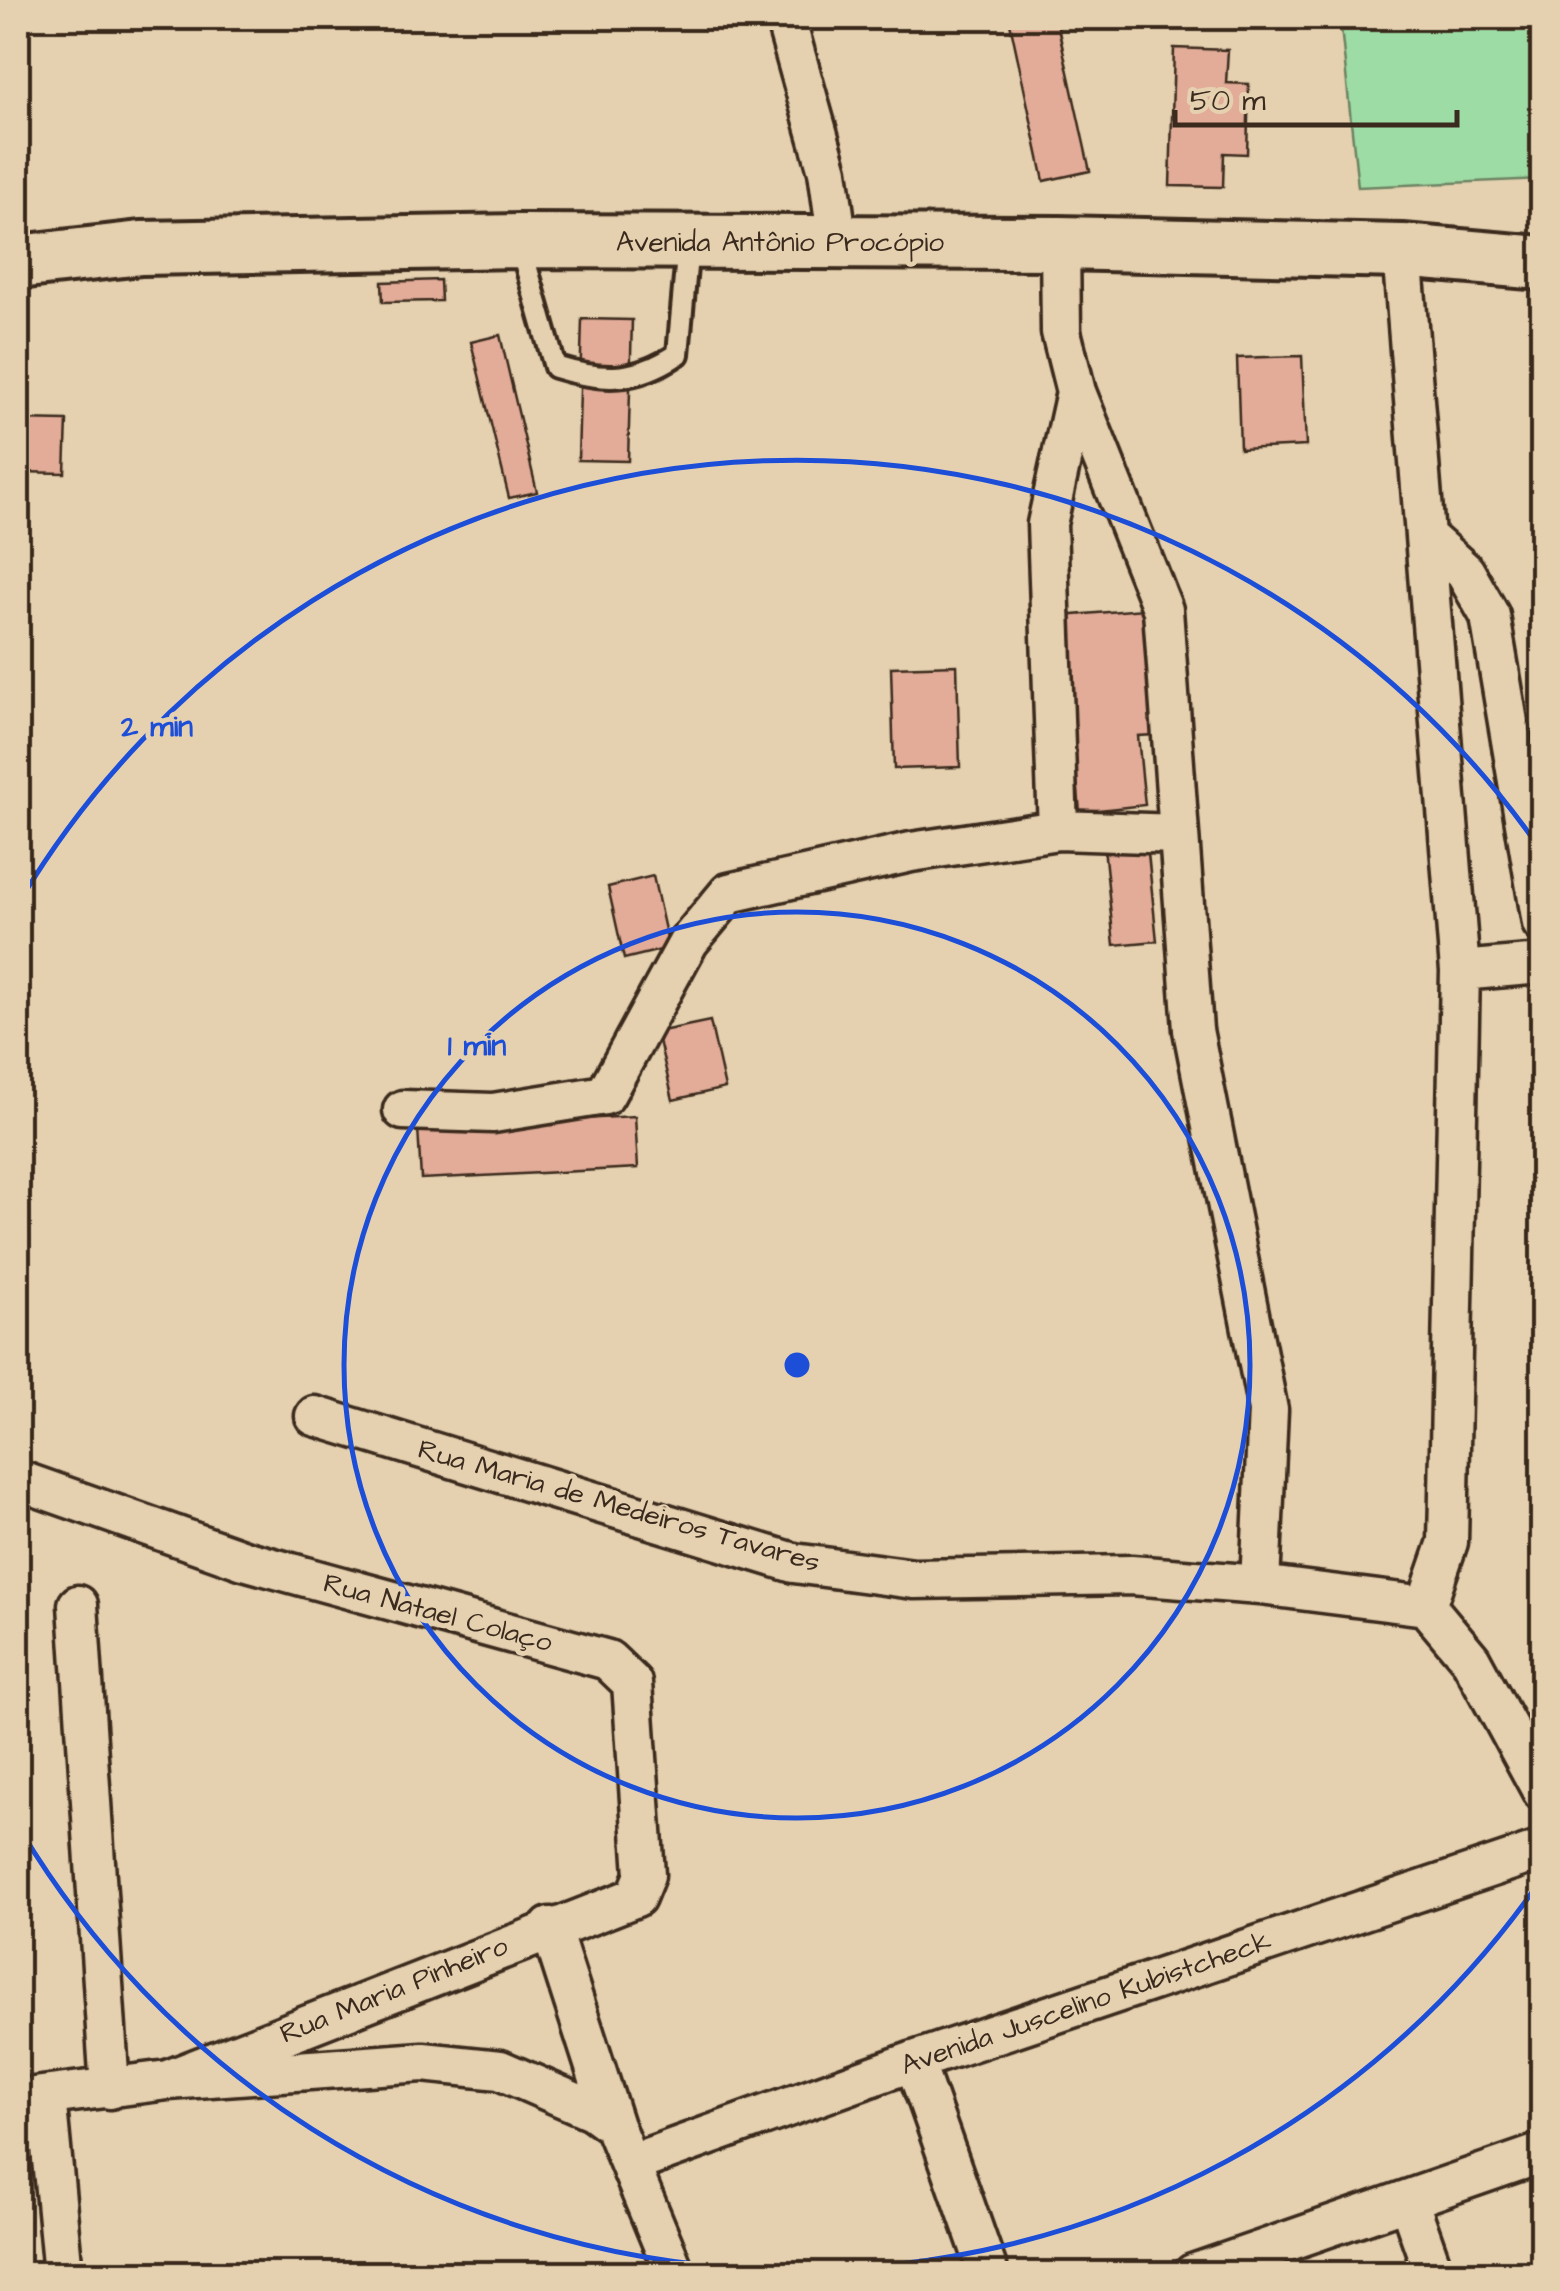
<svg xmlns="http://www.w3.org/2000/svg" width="1560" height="2291" viewBox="0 0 1560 2291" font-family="'Architects Daughter',sans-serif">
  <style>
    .green { fill: #9edca5; stroke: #6c8362; stroke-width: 2.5 }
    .building { fill: #e2ac98; stroke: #3b2a1e; stroke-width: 2.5 }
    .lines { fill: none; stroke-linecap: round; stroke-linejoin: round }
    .lane-casing { stroke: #3b2a1e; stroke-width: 28 }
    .street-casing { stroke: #3b2a1e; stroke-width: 45 }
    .secondary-casing { stroke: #3b2a1e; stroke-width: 60 }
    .lane { stroke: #e5d1b0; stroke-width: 20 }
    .street { stroke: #e5d1b0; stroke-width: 38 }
    .secondary { stroke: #e5d1b0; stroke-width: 52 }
    .ring { fill: none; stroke: #1d4ed8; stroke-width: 5 }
    .labels { text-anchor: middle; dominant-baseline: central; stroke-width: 10; stroke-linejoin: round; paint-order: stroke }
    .street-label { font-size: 28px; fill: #3b2a1e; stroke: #e5d1b0 }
    .centre { fill: #1d4ed8; stroke: #e5d1b0; stroke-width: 5 }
    .ring-label { font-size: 30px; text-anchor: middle; font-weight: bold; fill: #1d4ed8; stroke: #e5d1b0; stroke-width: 10; stroke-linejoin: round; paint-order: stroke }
  </style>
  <rect width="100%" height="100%" fill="#e5d1b0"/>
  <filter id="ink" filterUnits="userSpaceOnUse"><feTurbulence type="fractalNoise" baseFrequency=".01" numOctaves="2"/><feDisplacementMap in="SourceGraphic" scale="20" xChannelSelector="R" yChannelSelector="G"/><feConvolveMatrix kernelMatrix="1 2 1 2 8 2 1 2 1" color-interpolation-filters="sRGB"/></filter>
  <g filter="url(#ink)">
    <path class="green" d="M1340,18H1542V179L1358,187Z"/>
    <path class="building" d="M1009,18H1056L1090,171L1044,181Z
      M1174,48L1228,50L1226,83L1249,84L1247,154L1224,153L1223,187L1170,186Z
      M440,280L441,301L383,302L382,282Z
      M582,319L632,320L628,461L578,460Z
      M500,335L537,492L509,498L471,342Z
      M1302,356L1306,446L1240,449L1237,358Z
      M18,420L67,421L65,473L18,472Z
      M1143,609L1155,735L1138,736L1145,805L1080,812L1062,616Z
      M957,665L960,767L894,769L891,667Z
      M1147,843L1157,941L1114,945L1104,847Z
      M653,876L669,948L624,959L608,887Z
      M710,1021L725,1088L673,1100L657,1032Z
      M635,1116L638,1168L421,1179L418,1128Z"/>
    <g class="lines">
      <g class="lane-casing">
        <path id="lane" d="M519,241L555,367C603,382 636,382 678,354L688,245"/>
      </g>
      <g class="street-casing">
        <path id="street" d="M785,18L828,171L838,243
          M1060,243L1061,332L1076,392L1163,610L1193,1030L1268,1410L1260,1585
          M1402,251L1460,971L1448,1542L1426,1606
          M1076,392L1047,524L1058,830L1178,834
          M1426,537L1465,572L1490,616L1542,923
          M1460,971L1542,964
          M403,1110L493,1113L605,1095L689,941L729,893L911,852L1058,830
          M315,1416L794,1563L914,1579L1131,1575L1260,1585L1426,1606L1471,1660L1542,1791
          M18,1480L244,1560L608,1660L632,1683L645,1875L636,1897L168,2080
          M78,1605L110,2089
          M550,1927L614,2126
          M914,2061L989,2274
          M46,2096L63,2274
          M18,2099L168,2080L423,2062L500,2070L592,2110L614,2126L675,2274
          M633,2163L914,2061L1542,1850
          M1408,2200L1434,2274
          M1193,2274L1542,2153"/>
      </g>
      <g class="secondary-casing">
        <path id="secondary" d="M18,262L141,248L519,241L1060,243L1402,251L1542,263"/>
      </g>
      <use href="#lane" class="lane"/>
      <use href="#street" class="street"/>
      <use href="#secondary" class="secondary"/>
    </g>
  </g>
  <g class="ring">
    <circle cx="797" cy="1365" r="453"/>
    <path d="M1538 1884A905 905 0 0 1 21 1831M21 899A905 905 0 0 1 1538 846"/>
  </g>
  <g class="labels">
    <g class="street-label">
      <text x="780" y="242">Avenida Antônio Procópio</text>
      <text transform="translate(619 1506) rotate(16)">Rua Maria de Medeiros Tavares</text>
      <text transform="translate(438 1613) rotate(15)">Rua Natael Colaço</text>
      <text transform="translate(394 1990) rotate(-22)">Rua Maria Pinheiro</text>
      <text transform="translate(1086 2003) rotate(-19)">Avenida Juscelino Kubistcheck</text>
    </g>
  </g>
  <circle cx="797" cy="1365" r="15" class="centre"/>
  <g class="ring-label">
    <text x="157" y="736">2 min</text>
    <text x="477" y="1055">1 min</text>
  </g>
  <rect width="1560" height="2291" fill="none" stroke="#e5d1b0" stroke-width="60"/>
  <rect x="30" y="30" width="1500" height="2231" fill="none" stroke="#3b2a1e" stroke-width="4" filter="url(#ink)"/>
  <path d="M1175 110v15h282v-15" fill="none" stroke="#3b2a1e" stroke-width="5"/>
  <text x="1190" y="110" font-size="30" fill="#3b2a1e" stroke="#e5d1b0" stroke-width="8" paint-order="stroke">50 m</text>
</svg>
